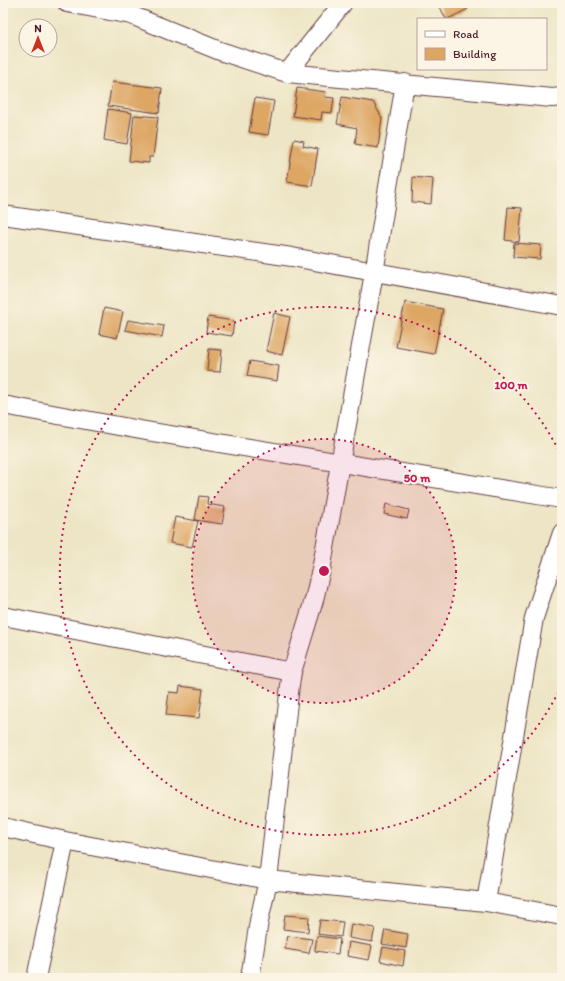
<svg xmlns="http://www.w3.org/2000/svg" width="565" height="981" viewBox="0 0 565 981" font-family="Itim,sans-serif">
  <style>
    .building { fill: #dda663 }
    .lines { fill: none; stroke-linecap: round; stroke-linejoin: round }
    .street-casing { stroke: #623d42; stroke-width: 20 }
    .street { stroke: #fff; stroke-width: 18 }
    .ring { fill: none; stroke: #c2185b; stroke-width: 2; stroke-dasharray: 2 4 }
    .centre { fill: #c2185b; stroke: #fcf5e5; stroke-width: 2 }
    .ring-label { font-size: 12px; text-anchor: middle; font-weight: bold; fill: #c2185b; stroke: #fcf5e5; stroke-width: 4; stroke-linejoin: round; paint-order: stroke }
  </style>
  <rect width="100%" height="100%" fill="#fcf5e5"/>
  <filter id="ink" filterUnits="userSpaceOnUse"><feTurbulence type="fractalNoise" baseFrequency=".025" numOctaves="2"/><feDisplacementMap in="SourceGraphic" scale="8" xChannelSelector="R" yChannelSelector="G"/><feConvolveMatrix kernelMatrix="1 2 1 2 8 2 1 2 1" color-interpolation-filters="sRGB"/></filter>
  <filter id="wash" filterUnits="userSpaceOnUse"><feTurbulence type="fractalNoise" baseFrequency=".012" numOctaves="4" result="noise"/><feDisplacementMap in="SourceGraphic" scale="16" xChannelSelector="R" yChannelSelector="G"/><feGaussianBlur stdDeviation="0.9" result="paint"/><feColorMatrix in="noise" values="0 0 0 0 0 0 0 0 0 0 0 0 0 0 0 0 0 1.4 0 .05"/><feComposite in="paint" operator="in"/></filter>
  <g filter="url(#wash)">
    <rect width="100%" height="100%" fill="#ede5c5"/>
    <g id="blocks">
      <path class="building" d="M438,3H465L468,9L448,19H446Z
        M112,82L162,88L159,113L108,106Z
        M297,88L326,92L325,97L334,98L332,113L322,112L321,120L293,116Z
        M342,97L373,102L382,118L378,148L355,144L357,128L337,124Z
        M255,98L274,101L268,135L249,132Z
        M108,109L132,113L127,144L104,140Z
        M134,115L158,117L153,157H149V163L129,161Z
        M294,139L304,141L303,146L318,149L312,186L287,182Z
        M413,177L433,179L431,204L412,202Z
        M508,207L522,208L519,242L505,240Z
        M514,243L541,245L540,259L513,257Z
        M405,302L443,309L434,354L396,347Z
        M104,308L123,312L117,338L99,334Z
        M274,313L290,317L282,355L266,351Z
        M208,317L234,321L232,336L206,332Z
        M128,320L164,326L162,337L125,330Z
        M209,349L222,350L220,372L207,371Z
        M250,361L279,366L277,381L247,376Z
        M199,496L208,497L207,504L225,507L222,524L195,520Z
        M386,504L409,510L407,519L384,514Z
        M175,517L198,521L192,547L170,543Z
        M180,686L203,689L199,718L166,715L169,692L179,693Z
        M285,915L309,917L308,932L283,929Z
        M320,920L343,922L341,937L318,934Z
        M351,924L375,928L372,942L349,938Z
        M385,930L408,934L406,948L382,944Z
        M288,936L312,939L309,953L285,949Z
        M317,936L340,939L338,954L315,951Z
        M349,942L372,946L369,960L347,956Z
        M383,947L405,951L403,966L380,961Z"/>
    </g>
  </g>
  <g filter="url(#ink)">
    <use href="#blocks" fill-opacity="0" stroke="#623d42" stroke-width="1"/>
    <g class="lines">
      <g class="street-casing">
        <path id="street" d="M67,3L131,15L220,51L287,73L552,98L562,97
          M287,73L343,3
          M3,215L292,257L562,306
          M3,405L146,431L562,499
          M3,616L292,672
          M3,827L65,841L268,880L486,902L562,916
          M486,902L534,618L562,533
          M36,978L65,841
          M250,978L259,921L268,880L290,685L292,672L314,600L322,565L374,273L405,83"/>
      </g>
      <use href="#street" class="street"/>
    </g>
  </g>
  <circle cx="324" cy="571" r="132" fill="#c2185b" fill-opacity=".12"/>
  <g class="ring">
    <circle cx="324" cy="571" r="132"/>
    <path d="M561 687A264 264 0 1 1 561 455"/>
  </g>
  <circle cx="324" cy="571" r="6" class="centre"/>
  <g class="ring-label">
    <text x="511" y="389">100 m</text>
    <text x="417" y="482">50 m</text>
  </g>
  <rect width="565" height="981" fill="none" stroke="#fcf5e5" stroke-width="16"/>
  <rect x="417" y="18" width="130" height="52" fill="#fcf5e5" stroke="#b59f9b"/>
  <rect x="425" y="31" width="20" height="6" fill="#ffffff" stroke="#b59f9b"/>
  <text x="453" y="38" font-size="12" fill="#4a1f2b">Road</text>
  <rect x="425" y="48" width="20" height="12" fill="#dda663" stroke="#b59f9b"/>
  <text x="453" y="58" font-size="12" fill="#4a1f2b">Building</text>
  <g transform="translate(38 38)"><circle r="19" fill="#fcf5e5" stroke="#b59f9b"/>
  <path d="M0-3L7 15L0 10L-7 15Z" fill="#c8321e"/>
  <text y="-6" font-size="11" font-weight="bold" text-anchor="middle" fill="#4a1f2b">N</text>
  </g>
</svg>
